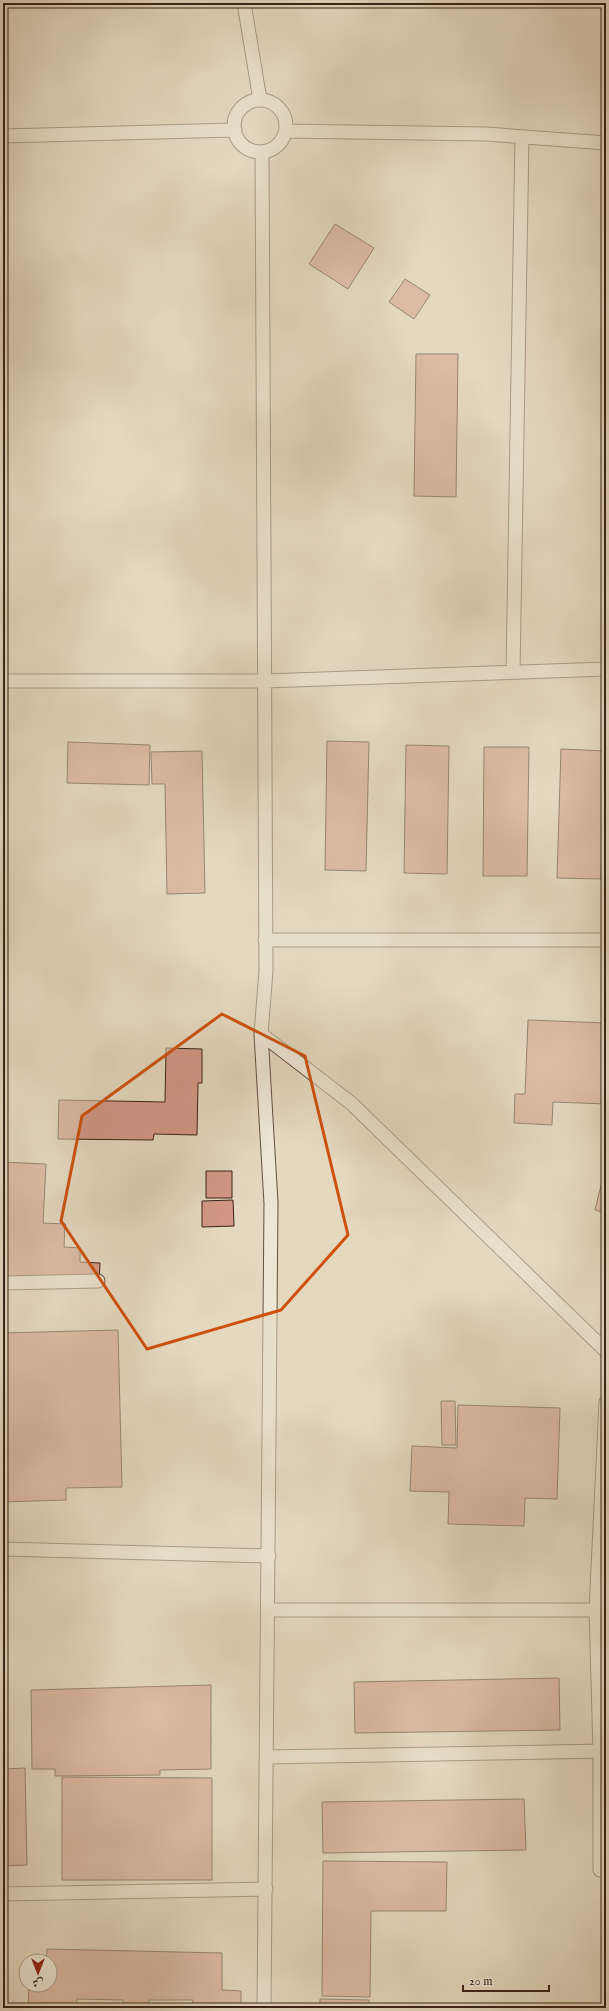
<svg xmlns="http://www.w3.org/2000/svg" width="609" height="2011" viewBox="0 0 609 2011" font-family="'IM FELL English',Amiri,serif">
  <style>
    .building { fill: #d29786; stroke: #3a2218 }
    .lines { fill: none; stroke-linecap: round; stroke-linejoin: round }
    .lane-casing { stroke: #645042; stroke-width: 15 }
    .lane { stroke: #ede6d5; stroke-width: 13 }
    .marked { fill: none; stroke: #ce510e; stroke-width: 3; stroke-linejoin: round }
  </style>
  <rect width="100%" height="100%" fill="#e4d8bf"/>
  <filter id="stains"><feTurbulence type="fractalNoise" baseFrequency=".005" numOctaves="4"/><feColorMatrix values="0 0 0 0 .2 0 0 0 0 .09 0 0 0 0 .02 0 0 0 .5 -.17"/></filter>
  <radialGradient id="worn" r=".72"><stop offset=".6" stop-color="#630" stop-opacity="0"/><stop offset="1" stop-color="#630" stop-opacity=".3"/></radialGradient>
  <path class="building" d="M335,224L374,248L348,289L309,264Z
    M405,279L430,295L414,319L389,302Z
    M416,354H458L456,497L414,496Z
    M327,741L369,742L366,871L325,870Z
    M68,742L150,745L149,785L67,783Z
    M406,745L449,746L447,874L404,873Z
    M484,747H529L527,876H483Z
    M561,749L605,751L601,879L557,878Z
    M202,751L205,893L167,894L165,784H152L151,752Z
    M528,1020L606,1023V1104L553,1102L552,1125L514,1123L515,1094H525Z
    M166,1048L202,1049V1083H198L197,1135L154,1134L153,1140L58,1139L59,1100L165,1102Z
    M3,1162L46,1164L43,1223L65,1224L64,1247L80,1248V1262L100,1263L99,1281L3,1277Z
    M206,1171H232V1198H206Z
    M603,1177L606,1178V1213L595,1210Z
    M233,1200L234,1226L202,1227V1201Z
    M118,1330L122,1487L66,1488V1500L3,1502V1333Z
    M441,1401H455L456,1445H442Z
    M458,1405L560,1408L557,1499L525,1498L524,1526L448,1524L449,1492L410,1491L412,1446L457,1448Z
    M559,1678L560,1730L355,1733L354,1682Z
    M211,1685V1769L160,1770V1775L55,1776V1769H32L31,1690Z
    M25,1768L27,1865L3,1866V1769Z
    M62,1777L212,1778V1880H62Z
    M524,1799L526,1850L323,1853L322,1802Z
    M323,1861L447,1862L446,1911H371L370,1997L322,1996Z
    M47,1949L222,1953V1990L241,1991V2008H192L193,2000H149V2008H123V2000L77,1999L76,2008H28L29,1985H50V1961H46Z
    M320,1999L369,2000V2008H320Z"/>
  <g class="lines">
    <g class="lane-casing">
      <path id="lane" d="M244,3L260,100
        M234 126a26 26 0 1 1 52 0a26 26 0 1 1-52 0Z
        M286,131L486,134L606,143
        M3,136L235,130
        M262,152L266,971L261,1034L351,1103L606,1351
        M513,672L522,137
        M3,681H265L606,669
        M265,940H606
        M261,1034L271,1203L264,2008
        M3,1283L98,1281
        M3,1549L269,1556
        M268,1610H596
        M267,1757L606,1751
        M600,1870V1751L596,1610L606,1402
        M3,1894L266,1889"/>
    </g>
    <use href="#lane" class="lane"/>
  </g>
  <path d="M0 0H609V2011H0ZM222,1014L305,1056L348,1235L281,1310L147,1349L61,1221L82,1116Z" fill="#e4d8bf" fill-opacity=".55" fill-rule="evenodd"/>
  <path class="marked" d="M222,1014L305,1056L348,1235L281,1310L147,1349L61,1221L82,1116Z"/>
  <rect width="609" height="2011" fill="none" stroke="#e4d8bf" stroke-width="16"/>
  <rect x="4" y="4" width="601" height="2003" fill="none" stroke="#3a2218" stroke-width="2"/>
  <rect x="8" y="8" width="593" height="1995" fill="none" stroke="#3a2218"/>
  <g transform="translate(38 1973) rotate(180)"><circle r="19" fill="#ede6d5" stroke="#a59889"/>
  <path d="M0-3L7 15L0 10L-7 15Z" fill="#8f2418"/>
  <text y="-6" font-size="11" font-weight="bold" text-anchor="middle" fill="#3a2218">ش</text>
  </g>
  <path d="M463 1985v6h86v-6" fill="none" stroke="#3a2218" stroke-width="2"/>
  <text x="469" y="1985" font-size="12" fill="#3a2218" stroke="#ede6d5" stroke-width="3" paint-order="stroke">20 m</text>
  <rect width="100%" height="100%" filter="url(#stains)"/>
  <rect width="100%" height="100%" fill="url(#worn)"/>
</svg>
